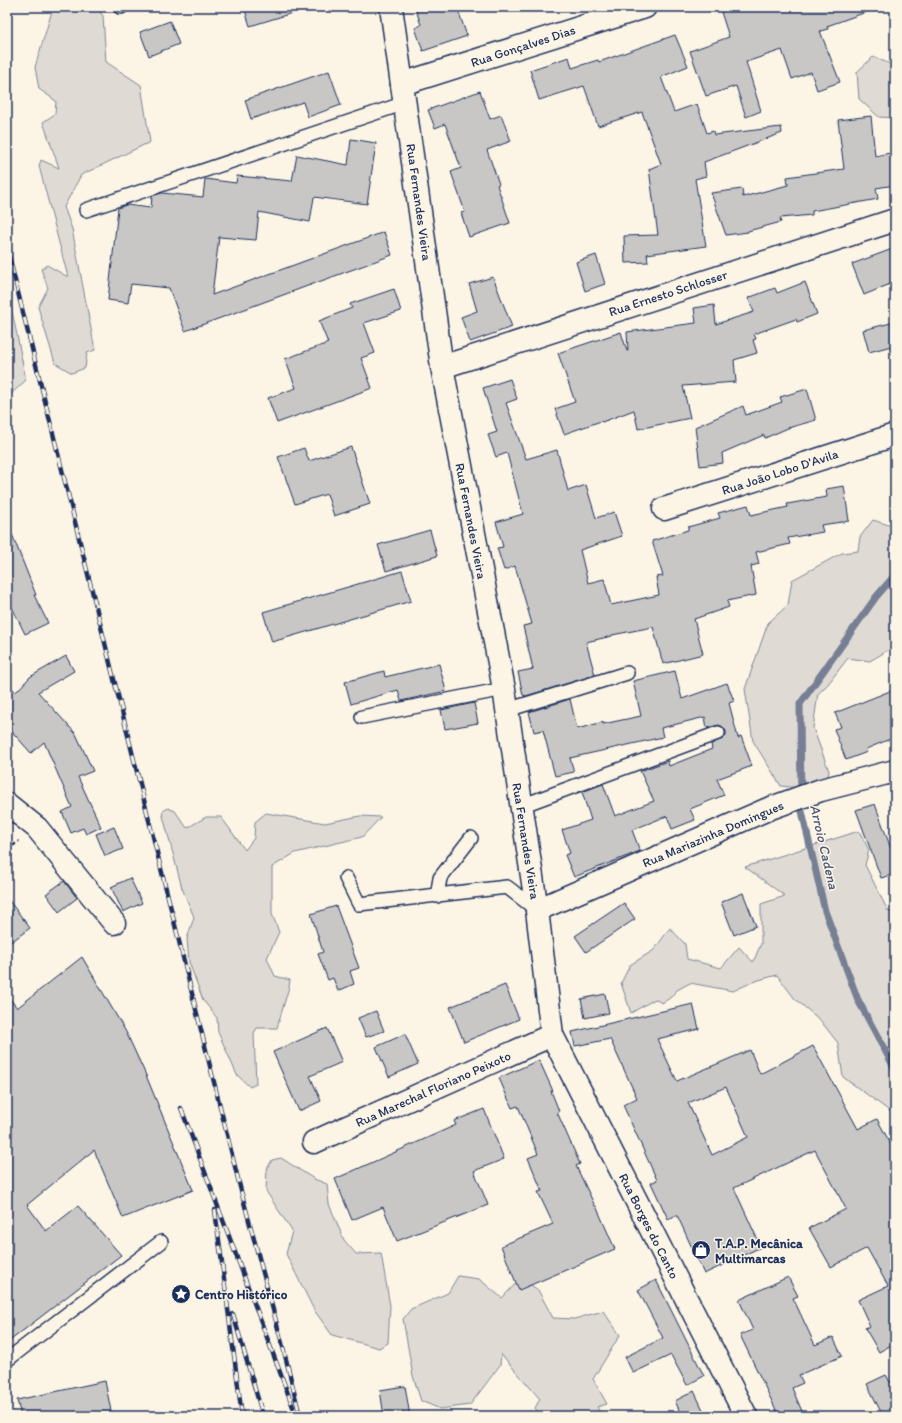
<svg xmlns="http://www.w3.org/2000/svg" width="902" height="1423" viewBox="0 0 902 1423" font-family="Itim,sans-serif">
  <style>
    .green { fill: #dfdbd4; stroke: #7d8599 }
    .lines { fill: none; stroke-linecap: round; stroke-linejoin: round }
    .stream { stroke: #767f94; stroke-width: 7 }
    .building { fill: #c8c7c6; stroke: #1b2f5e; fill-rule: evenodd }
    .lane-casing { stroke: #1b2f5e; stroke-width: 16 }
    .street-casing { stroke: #1b2f5e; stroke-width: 25 }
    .secondary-casing { stroke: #1b2f5e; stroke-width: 25 }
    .path { stroke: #1b2f5e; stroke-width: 2.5; stroke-dasharray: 4 3; stroke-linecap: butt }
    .lane { stroke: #fcf5e5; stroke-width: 13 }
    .street { stroke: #fcf5e5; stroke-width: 22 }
    .secondary { stroke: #fcf5e5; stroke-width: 22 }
    .rail-casing { stroke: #1b2f5e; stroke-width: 4.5 }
    .rail { stroke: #fcf5e5; stroke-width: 3; stroke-dasharray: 9; stroke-linecap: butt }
    .labels { text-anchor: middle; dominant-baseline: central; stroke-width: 3; stroke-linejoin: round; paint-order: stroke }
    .street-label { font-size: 13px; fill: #1b2f5e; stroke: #fcf5e5 }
    .poi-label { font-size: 13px; font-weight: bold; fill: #1b2f5e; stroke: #fcf5e5; text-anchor: start }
    .water-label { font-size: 14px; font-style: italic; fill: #485779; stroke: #fcf5e5 }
  </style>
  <rect width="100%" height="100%" fill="#fcf5e5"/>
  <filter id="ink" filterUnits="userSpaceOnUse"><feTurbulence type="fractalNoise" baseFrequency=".025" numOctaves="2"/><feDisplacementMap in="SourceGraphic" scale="8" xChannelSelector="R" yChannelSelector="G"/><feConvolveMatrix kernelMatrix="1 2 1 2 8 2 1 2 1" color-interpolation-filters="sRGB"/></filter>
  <g filter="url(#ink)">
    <path class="green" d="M51,7H97L103,16L106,62L141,85L150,142L81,175L64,207L72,229L95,350L87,353L85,368L72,373L55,363L38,307L48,288L41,269L47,265L68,277L39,166L41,160L59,168L43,122L55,114L56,101L39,89L35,67L52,11Z
      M873,57L893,65L895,70V118L879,117L859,99L857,72Z
      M7,286L26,380L10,395L7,391Z
      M873,520L895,527V646L870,661L848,658L828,684L818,694L813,728L829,771L828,778L809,789L781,786L753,741L745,689L768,623L788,605L792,580L842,553L858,551L860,537Z
      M168,808L175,811L187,828L206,817H221L245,850L254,838L255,822L266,813L325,823L360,816L381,817L362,837L295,853L272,867V914L279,932L267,958L275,976L290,980L289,987L277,1028H257L254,1033L256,1084L250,1087L237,1075L218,1032L217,1018L203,1000L189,962L187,939L194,917L182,888L162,812Z
      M859,831L869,850L865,865L888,911L895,913V1115L843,1077L838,1043L820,1020L795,999L777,975L755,981L733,991L690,983L677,990L670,998L662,1003L655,999L631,1013L621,983L630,965L654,950L670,928L685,944L687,959L721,968L739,947L753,962L761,944V904L785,896L745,867Z
      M281,1158L314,1179L327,1184L329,1204L344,1240L356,1254L381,1253L390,1306L388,1343L379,1348L332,1335L314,1310L286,1254L292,1231L266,1191L267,1169L272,1160Z
      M458,1276L479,1279L502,1298L521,1278L538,1290L553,1318L574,1319L603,1311L620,1335L593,1379L607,1404L597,1407L602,1416H541L535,1408L540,1399L501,1354L500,1365L470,1405L440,1409L421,1401L413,1376L403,1319L411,1309L448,1293Z"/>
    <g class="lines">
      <path class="stream" d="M895,575L876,597L800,704L801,807L825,911L858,1000L895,1069"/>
    </g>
    <path class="building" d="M244,7H298L299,11L250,26Z
      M415,7H457L467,36L423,51L415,28L421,25Z
      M736,7H871L872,10L827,26L828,29L820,31L840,82L817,90L811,72L792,79L782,50L746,62L761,111L746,117L736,86L706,96L690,51L729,37L721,12Z
      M170,21L179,44L149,56L140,32Z
      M675,35L688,66L661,77L674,112L697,104L707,133L713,131L714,135L781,127L782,133L704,162L706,176L695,179L706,246L647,254L648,262L625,263L624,236L658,235L649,169L661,164L642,112L598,126L584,86L539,100L530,70L569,57L572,68L598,60L599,62Z
      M329,71L341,105L308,117L303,102L251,119L245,100Z
      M480,91L490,119L501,115L511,141L487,150L499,184L497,185L510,223L469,237L461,213L465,212L451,172L461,168L445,124L435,128L428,110Z
      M871,116L875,156L895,152V185L876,188L878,199L812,211V215L780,218L781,222L748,231V232L726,235L711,193L742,189L743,197L788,185L787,177L844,169L838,120Z
      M351,139L376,143L367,204L314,197L310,222L259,212L256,240L219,237L212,295L384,232L392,255L185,331L169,288L131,284L128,303L108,300L118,208L126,205L151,208L152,196L162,193L203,197L205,179L236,183L237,176L292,181L297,155L348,165Z
      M895,248V282L864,295L852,264Z
      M596,255L605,284L585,291L576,262Z
      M493,277L512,327L470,342L461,317L477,311L469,284Z
      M805,282L817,314L797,322L796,319L754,334L756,339L753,340L757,353L734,360L736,382L683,386L690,418L638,429L634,410L602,422L601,421L564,434L555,409L575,402L558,353L621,332L627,351H628L627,332L696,323L694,308L714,305L716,324L754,312L748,298L775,288L777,293Z
      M394,289L401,311L364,323L375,353L361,358L372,388L277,423L268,398L296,388L285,359L328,343L319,321L352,308L350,304Z
      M895,322V345L869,352L863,330Z
      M510,379L517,399L506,403L526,459L557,450L568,491L586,485L596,518L614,512L622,536L580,550L588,583L604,579L611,605L659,595L656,577L663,576L652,541L688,530V527L720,518L718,513L748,505L751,515L788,507L787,504L827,497L826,489L844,486L849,521L821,525L823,532L788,538L790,544L756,552L759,564L751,566L756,595L727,601L729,607L694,619L703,654L663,664L653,627L612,635V636L586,642L595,675L526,696L523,695L518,672L533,669L523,626L532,624L515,566L504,570L497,548L503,547L496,522L523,514L507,453L496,457L488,435L497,432L483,388Z
      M807,389L816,420L788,428L765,438L764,435L722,453L723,463L700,466L695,427L743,406L746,415L782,402L780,397Z
      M351,447L370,504L334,516L327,494L295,504L278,457L304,448L309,461Z
      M7,524H8L36,595H34L48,623L25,634L7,597Z
      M430,530L437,556L386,571L378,545Z
      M402,571L411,601L272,642L263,612Z
      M66,656L74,671L38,692L76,734L93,771L78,777L101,827L86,834L83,828L71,833L62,812L72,807L44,742L31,753L7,726V683L16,692L30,677Z
      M439,664L446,691L401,701L398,690L351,704L345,682L384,671L385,677Z
      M675,671L682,699L727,683L734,701L729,703L738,738L741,736L752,766L717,779L724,795L690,809L695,820L672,829L667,816L632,830L640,851L574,877L565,855L570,853L562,830L591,820L582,792L603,784L615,816L654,801L640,771L668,761L669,766L712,749L711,744L724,738L726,735V731L723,727L719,725L707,728L705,717L661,728L663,737L570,758L574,772L555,776L543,730L534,732L529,712L570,699L577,729L603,722V724L641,716L633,681Z
      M895,689V737L866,749L867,752L846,760L834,729L841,727L835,713Z
      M474,703L478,723L445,729L441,710Z
      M875,804L895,860V874L881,878L856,810Z
      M114,827L123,849L105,856L96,834Z
      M130,878L142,903L123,912L111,887Z
      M64,881L77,898L59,912L46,894Z
      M743,893L756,926L734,935L721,902Z
      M7,898L30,928L7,945Z
      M624,903L635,919L586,952L575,936Z
      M336,906L359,968L350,971L354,984L338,991L333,978L328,980L318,954L323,952L311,914Z
      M82,957L126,1032L145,1073L193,1190L123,1218L94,1150L27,1205L46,1231L78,1206L121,1255L7,1343V995L17,1008Z
      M505,985L519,1019L464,1042L450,1007Z
      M605,994L609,1013L585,1018L581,999Z
      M693,1004L699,1029L657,1039L677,1081L750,1050L760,1074L813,1046L858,1129L877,1119L895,1152V1343L879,1352L865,1328L870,1326L858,1300L888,1286L867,1248L831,1267L809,1228L846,1209L815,1150L734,1188L761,1247L704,1274L677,1215L668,1219L651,1183L657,1180L623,1105L637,1098L610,1039L575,1046L572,1032ZM726,1087L748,1137L712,1155L688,1103Z
      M376,1011L384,1031L366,1037L358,1018Z
      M327,1028L342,1062L310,1076L321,1101L299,1111L273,1052Z
      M405,1034L418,1064L389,1077L376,1047Z
      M539,1060L553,1091H551L559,1111L557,1112L580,1164L576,1166L595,1206H596L615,1249L519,1290L501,1246L553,1224L538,1192L542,1191L528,1158L538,1154L518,1106L512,1108L499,1078Z
      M484,1109L504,1159L474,1171L488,1205L397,1241L383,1207L352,1220L335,1179L456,1125L454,1121Z
      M788,1277L798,1296L793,1298L815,1345L833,1337L842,1356L799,1375L803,1383L792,1388L804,1416H779L740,1335L753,1330L739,1300Z
      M656,1280L704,1376L687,1385L671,1355L633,1373L625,1357L663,1338L638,1290Z
      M886,1375L890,1382L895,1380V1416H883L867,1384Z
      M105,1381L112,1416H21L17,1400Z
      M405,1386L410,1416H384L380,1390Z
      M694,1391L706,1416H682L675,1401Z"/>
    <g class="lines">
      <g class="lane-casing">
        <path id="lane" d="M120,7H121
          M86,210L405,103
          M507,710L627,673
          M362,717L504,689
          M521,806L718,733
          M346,878L359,904L507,887L537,910
          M437,896L440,878L471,838
          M7,1360L161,1242"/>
      </g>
      <g class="street-casing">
        <path id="street" d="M402,84L645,7
          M442,367L895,220
          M664,509L895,435
          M7,804L37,828L114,923
          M537,910L768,809L821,790L895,771
          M314,1142L552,1035"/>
      </g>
      <g class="secondary-casing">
        <path id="secondary" d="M391,7L442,367L504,689L537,910L552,1035L746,1416"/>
      </g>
      <path class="path" d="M7,850L19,841"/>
      <use href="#lane" class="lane"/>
      <use href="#street" class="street"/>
      <use href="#secondary" class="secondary"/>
      <g class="rail-casing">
        <path id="rail" d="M7,248L241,1191L283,1347L300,1416
          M181,1108L293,1407
          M215,1210L242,1416
          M233,1314L263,1416"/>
      </g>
      <use href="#rail" class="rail"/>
    </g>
  </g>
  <defs>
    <g id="shop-disc" transform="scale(1)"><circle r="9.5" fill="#1b2f5e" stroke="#fcf5e5"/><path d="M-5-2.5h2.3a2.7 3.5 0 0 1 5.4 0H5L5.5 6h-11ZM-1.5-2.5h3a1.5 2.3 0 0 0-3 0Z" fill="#fff"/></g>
    <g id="sight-disc" transform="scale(1)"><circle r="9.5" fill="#1b2f5e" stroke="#fcf5e5"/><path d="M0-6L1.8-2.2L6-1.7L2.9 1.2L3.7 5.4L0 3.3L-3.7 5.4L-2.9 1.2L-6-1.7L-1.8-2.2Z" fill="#fff"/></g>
  </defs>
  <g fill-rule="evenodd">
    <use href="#shop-disc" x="701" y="1250"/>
    <use href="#sight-disc" x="181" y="1294"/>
  </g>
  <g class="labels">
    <g class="street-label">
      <text transform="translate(523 46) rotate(-18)">Rua Gonçalves Dias</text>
      <text transform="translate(419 202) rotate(82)">Rua Fernandes Vieira</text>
      <text transform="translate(668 293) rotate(-18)">Rua Ernesto Schlosser</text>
      <text transform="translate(780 472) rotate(-18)">Rua João Lobo D'Avila</text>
      <text transform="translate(471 521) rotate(79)">Rua Fernandes Vieira</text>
      <text transform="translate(713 834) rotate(-23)">Rua Mariazinha Domingues</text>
      <text transform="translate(526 841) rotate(81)">Rua Fernandes Vieira</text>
      <text transform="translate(433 1089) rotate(-24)">Rua Marechal Floriano Peixoto</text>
      <text transform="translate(649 1226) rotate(63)">Rua Borges do Canto</text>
    </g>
    <g class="poi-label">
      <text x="715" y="1243">T.A.P. Mecânica<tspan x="715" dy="15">Multimarcas</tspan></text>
      <text x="195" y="1294">Centro Histórico</text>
    </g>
    <g class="water-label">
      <text transform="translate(824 847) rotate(77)">Arroio Cadena</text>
    </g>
  </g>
  <rect width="902" height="1423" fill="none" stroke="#fcf5e5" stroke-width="24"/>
  <rect x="12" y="12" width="878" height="1399" fill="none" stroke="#1b2f5e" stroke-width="1.5" filter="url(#ink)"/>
</svg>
